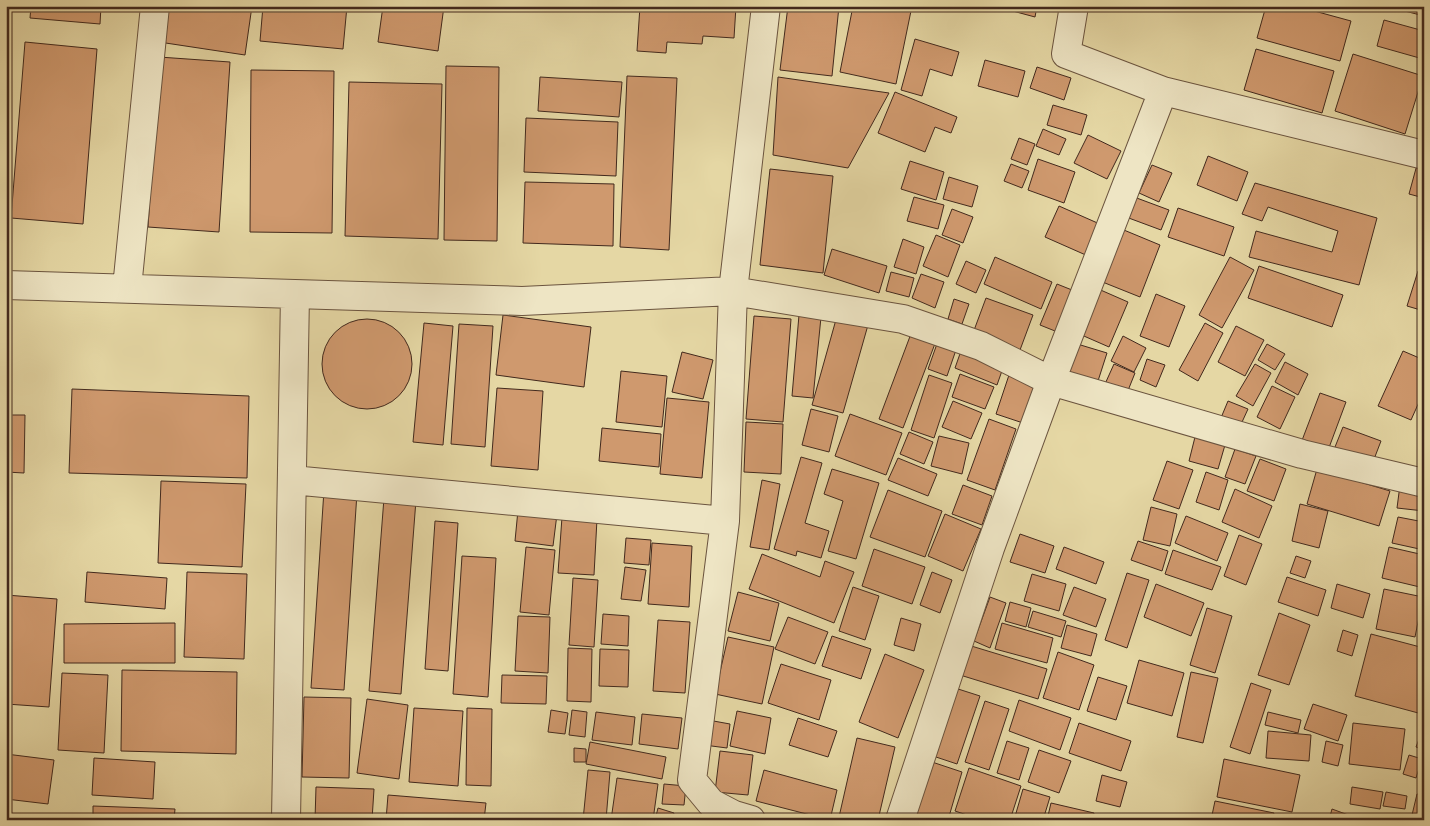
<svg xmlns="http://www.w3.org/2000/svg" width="1430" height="826" viewBox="0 0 1430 826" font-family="'Libre Caslon Text',serif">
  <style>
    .building { fill: #cf996e; stroke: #42291d }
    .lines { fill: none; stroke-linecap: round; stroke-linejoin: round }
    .street-casing { stroke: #6b543f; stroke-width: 30 }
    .street { stroke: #eee5c4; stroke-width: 28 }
  </style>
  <rect width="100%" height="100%" fill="#e5d7a4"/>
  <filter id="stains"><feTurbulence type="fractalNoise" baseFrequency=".004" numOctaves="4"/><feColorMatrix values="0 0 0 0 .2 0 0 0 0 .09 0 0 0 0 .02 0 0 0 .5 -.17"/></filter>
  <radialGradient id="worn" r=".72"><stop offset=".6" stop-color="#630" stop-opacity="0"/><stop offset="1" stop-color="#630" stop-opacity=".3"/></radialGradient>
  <path class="building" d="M31,6H101L100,24L30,18Z
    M164,6H252L245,55L159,42Z
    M263,6H347L343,49L260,41Z
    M383,6H444L438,51L378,42Z
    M640,6H736L734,38L703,36L702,44L667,42L666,53L637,51Z
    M788,6H839L832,76L780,70Z
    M853,6H912L896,84L840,72Z
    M994,6H1037L1035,17Z
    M1266,6H1296L1351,21L1340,61L1257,38Z
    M1398,6H1424V16L1397,9Z
    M1384,20L1424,31L1423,59L1377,46Z
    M915,39L959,52L952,76L930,69L922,96L901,90Z
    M25,42L97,49L83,224L11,218Z
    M1256,49L1334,71L1322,113L1244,90Z
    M1353,54L1423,76L1405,134L1335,111Z
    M159,57L230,62L219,232L148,227Z
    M985,60L1025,71L1018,97L978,86Z
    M446,66L499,67L497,241L444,240Z
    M1037,67L1071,78L1064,100L1030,88Z
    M251,70L334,71L332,233L250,232Z
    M627,76L677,78L669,250L620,247Z
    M540,77L622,82L619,117L538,111Z
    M778,77L889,93L848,168L773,155Z
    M349,82L442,84L438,239L345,236Z
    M895,92L957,117L951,133L935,127L925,152L878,133Z
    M1053,105L1087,115L1081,135L1047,125Z
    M526,118L618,122L616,176L524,172Z
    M1043,129L1066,139L1059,155L1036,146Z
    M1088,135L1121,151L1107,179L1074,163Z
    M1019,138L1035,144L1027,165L1011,159Z
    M1208,156L1248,172L1237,201L1197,185Z
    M1038,159L1075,172L1064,203L1028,190Z
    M910,161L944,172L936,200L901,189Z
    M1418,161L1424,163V198L1409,194Z
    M1011,164L1029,171L1022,188L1004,181Z
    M1152,165L1172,173L1159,202L1139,193Z
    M770,169L833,176L823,273L760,265Z
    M949,177L978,186L972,207L943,199Z
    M525,182L614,184L613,246L523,243Z
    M1255,183L1377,218L1359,285L1249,257L1256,231L1332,252L1338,231L1268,207L1262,221L1242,214Z
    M914,197L944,205L938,229L907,221Z
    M1134,197L1169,210L1161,230L1126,217Z
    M1059,206L1102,225L1088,256L1045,237Z
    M1178,208L1234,227L1224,256L1168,237Z
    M952,209L973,217L963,243L942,235Z
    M1119,228L1160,245L1140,297L1100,281Z
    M936,235L960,245L948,277L923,266Z
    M903,239L924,247L916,274L894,267Z
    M832,249L887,266L879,293L824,275Z
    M995,257L1052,282L1041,309L984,284Z
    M1230,257L1254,270L1222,328L1199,315Z
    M966,261L986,270L976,293L956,284Z
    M1259,266L1343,295L1332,327L1248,298Z
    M1418,271L1424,273V311L1407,306Z
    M891,272L914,278L909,297L886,291Z
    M921,274L944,282L935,308L912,298Z
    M1057,284L1077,292L1060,333L1040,325Z
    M1096,288L1128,302L1109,347L1077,333Z
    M1156,294L1185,306L1169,347L1140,336Z
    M986,298L1033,315L1020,350L973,333Z
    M954,299L969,304L962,324L948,319Z
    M503,315L591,327L584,387L496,375Z
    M799,315L821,317L813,398L792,396Z
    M754,316L791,319L783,422L746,419Z
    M837,316L868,325L843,413L812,405Z
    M322 364a45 45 0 1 1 90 0a45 45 0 1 1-90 0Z
    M424,323L453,326L443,445L413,442Z
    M1205,323L1223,333L1198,381L1179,370Z
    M459,324L493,326L485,447L451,444Z
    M1236,326L1264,340L1245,376L1218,362Z
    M912,331L936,341L903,428L879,419Z
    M1123,336L1146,348L1134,372L1111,361Z
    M938,341L957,347L947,376L928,369Z
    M1074,343L1107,353L1097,384L1065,373Z
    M1267,344L1285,354L1275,370L1258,360Z
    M962,348L1004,365L997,385L955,368Z
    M1403,351L1424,360V391L1411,420L1378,406Z
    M682,352L713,360L703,399L672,392Z
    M1147,359L1165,365L1156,387L1140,380Z
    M1285,362L1308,374L1298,395L1275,382Z
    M1114,364L1135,373L1127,393L1105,384Z
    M1255,364L1271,373L1253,406L1236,396Z
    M621,371L667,376L662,427L616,422Z
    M1010,372L1037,382L1023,423L996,414Z
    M960,374L994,387L985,409L952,397Z
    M929,375L952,383L934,438L911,430Z
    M1272,386L1295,397L1280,429L1257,417Z
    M497,388L543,391L538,470L491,466Z
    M72,389L249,396L247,478L69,473Z
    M1320,393L1346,402L1327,453L1301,443Z
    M667,398L709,402L702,478L660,474Z
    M953,401L982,413L971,439L942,427Z
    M1228,401L1248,409L1237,433L1218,425Z
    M811,409L838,416L829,452L802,445Z
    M850,414L902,433L886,475L835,456Z
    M6,415H25L24,473L6,472Z
    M989,419L1016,429L995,490L967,480Z
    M746,422L783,424L781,474L744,472Z
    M1343,427L1381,441L1371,467L1333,452Z
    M602,428L661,434L659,467L599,461Z
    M909,432L933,442L924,464L900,454Z
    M939,436L969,443L962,474L931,466Z
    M1195,437L1225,445L1218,469L1189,461Z
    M1235,449L1256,456L1245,484L1225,477Z
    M801,457L822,463L805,523L829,531L821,558L797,551L796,556L774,549Z
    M898,458L937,474L928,496L888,480Z
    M1260,459L1286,469L1274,501L1247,491Z
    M1167,461L1193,470L1179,509L1153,500Z
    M832,469L879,483L856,559L828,551L843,501L824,494Z
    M1317,469L1390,491L1379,526L1307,504Z
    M1206,472L1228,480L1219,510L1196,502Z
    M762,480L780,484L769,550L750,547Z
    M161,481L246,484L242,567L158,563Z
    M963,485L992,496L982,525L952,514Z
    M1400,485L1424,487V511L1397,508Z
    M1235,489L1272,506L1259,538L1222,522Z
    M324,490L357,493L344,690L311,688Z
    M888,490L942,511L925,557L870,537Z
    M384,498L416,500L401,694L369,691Z
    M1300,504L1328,511L1319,548L1292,541Z
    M1151,507L1177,514L1170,546L1143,540Z
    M518,510L557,514L553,546L515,541Z
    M945,514L981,529L963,571L928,556Z
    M1186,516L1228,533L1217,561L1175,543Z
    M562,517L597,519L594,575L558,573Z
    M1398,517L1424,522V550L1392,543Z
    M435,521L458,523L448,671L425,669Z
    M1020,534L1054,546L1045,573L1010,562Z
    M1239,535L1262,544L1246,585L1224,576Z
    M626,538L651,540L649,565L624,563Z
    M1138,541L1168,551L1162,571L1131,560Z
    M652,543L692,546L689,607L648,604Z
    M526,547L555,550L549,615L520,612Z
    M1064,547L1104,562L1096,584L1056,569Z
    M1389,547L1424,555V588L1382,578Z
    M874,549L925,567L912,604L862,586Z
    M1173,550L1221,567L1212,590L1165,574Z
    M762,554L820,577L825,561L854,572L834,623L749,589Z
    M462,556L496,558L488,697L453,694Z
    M1296,556L1311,561L1305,578L1290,573Z
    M625,567L646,570L641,601L621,599Z
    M87,572L167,578L165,609L85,602Z
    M187,572L247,574L244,659L184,657Z
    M932,572L952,580L940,613L920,605Z
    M1127,573L1149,580L1127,648L1105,640Z
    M1032,574L1066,584L1059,611L1024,601Z
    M1287,577L1326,590L1318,616L1278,602Z
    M573,578L598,580L594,647L569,645Z
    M1156,584L1204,603L1191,636L1144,617Z
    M1337,584L1370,594L1363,618L1331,608Z
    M853,587L879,596L865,640L839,631Z
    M1074,587L1106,599L1096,627L1063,615Z
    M1384,589L1423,597L1415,637L1376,629Z
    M738,592L779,603L770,641L728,631Z
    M6,595L57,599L49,707L6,704Z
    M990,597L1006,603L990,648L974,641Z
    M1010,602L1031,608L1026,627L1005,621Z
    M1207,608L1232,616L1215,673L1190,665Z
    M1033,611L1066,621L1061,637L1028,627Z
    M1279,613L1310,625L1289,685L1258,675Z
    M603,614L629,616L628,646L601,644Z
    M518,616L550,617L548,673L515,671Z
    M788,617L828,632L815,664L775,649Z
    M901,618L921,624L914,651L894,645Z
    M658,620L690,622L685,693L653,691Z
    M175,623V663H64V624Z
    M1002,623L1053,638L1047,663L995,649Z
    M1067,625L1097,634L1091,656L1061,648Z
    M1343,630L1358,635L1352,656L1337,651Z
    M1371,634L1424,648V708L1422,714L1355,696Z
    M832,636L871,649L861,679L822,666Z
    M728,637L774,647L762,704L715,694Z
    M968,645L1047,669L1038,699L960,675Z
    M568,648L592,649L591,702L567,701Z
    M600,649L629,650L628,687L599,686Z
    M1058,652L1094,665L1079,710L1043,698Z
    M885,654L924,670L898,738L859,722Z
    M1139,660L1184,673L1172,716L1127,703Z
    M781,664L831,680L819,720L768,703Z
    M122,670L237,672L236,754L121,751Z
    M1191,672L1218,678L1203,743L1177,737Z
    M62,673L108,675L104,753L58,750Z
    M502,675L547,676L546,704L501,703Z
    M1098,677L1127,686L1116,720L1087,711Z
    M1251,683L1271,690L1250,754L1230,747Z
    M955,688L980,696L957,764L933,756Z
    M304,697L351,698L349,778L302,777Z
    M367,699L408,705L399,779L357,773Z
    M1019,700L1071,718L1060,750L1009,731Z
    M985,701L1009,709L989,770L965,762Z
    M1313,704L1347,715L1338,741L1304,729Z
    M414,708L463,711L458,786L409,782Z
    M467,708L492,709L491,786L466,785Z
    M551,710L568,713L565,734L548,732Z
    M572,710L587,712L585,737L569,735Z
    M737,711L771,718L765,754L730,746Z
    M596,712L635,717L632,745L592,740Z
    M1268,712L1301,720L1298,733L1265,725Z
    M642,714L682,718L678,749L639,744Z
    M798,718L837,731L828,757L789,745Z
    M708,720L730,724L727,748L704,745Z
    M1079,723L1131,741L1121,771L1069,753Z
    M1353,723L1405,729L1400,770L1349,764Z
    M1424,726V750L1416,747Z
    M1268,731L1311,735L1309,761L1266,758Z
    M857,738L895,747L878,820H853L839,817Z
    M1007,741L1029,748L1019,780L997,773Z
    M1326,741L1343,745L1338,766L1322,762Z
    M590,742L666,757L662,779L586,764Z
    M574,748L586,749V762H574Z
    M1039,750L1071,761L1059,793L1028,782Z
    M720,751L753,755L748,795L715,792Z
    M6,754L54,760L48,804L6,799Z
    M1409,755L1422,759L1416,778L1403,774Z
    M94,758L155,762L153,799L92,795Z
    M1224,759L1300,775L1292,812L1217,797Z
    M932,762L962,772L948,820H931L916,815Z
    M969,768L1021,786L1010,820H982L955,811Z
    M588,770L610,772L606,820H583Z
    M764,770L837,790L830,820L756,801Z
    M1102,775L1127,782L1120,807L1096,801Z
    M617,778L658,784L653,820H611Z
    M664,784L686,786L684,805L662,804Z
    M316,787L374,789L372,820H315Z
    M1352,787L1383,792L1380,809L1350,804Z
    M1023,789L1050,797L1043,820H1014Z
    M1386,792L1407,796L1405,809L1383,806Z
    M1417,794L1424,795V817L1412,815Z
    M388,795L486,803L484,820H386Z
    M1215,801L1274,813L1272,820H1211Z
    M1051,803L1094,813L1093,820H1047Z
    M93,806L175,809L174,820H93Z
    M658,808L674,813L672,820H655Z
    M1332,809L1362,820H1329Z
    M6,814L31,816L30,820H6Z
    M539,815L567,817L566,820H539Z"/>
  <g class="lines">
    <g class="street-casing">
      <path id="street" d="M1074,6L1066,54L1163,91L1424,155
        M6,285L522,301L733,291L903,319L981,346L1051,381L1302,454L1424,483
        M127,288L155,6
        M292,480L725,521
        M286,820L295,294
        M751,820L734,815L711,803L692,780L725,521L733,291L766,6
        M900,820L990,548L1051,381L1163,91"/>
    </g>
    <use href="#street" class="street"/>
  </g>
  <rect width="1430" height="826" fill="none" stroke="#e5d7a4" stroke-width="25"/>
  <rect x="8" y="8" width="1415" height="811" fill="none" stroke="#42291d" stroke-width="2.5"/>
  <rect x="12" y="12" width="1405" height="801" fill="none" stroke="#42291d"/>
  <rect width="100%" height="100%" filter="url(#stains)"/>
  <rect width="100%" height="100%" fill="url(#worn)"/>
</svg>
